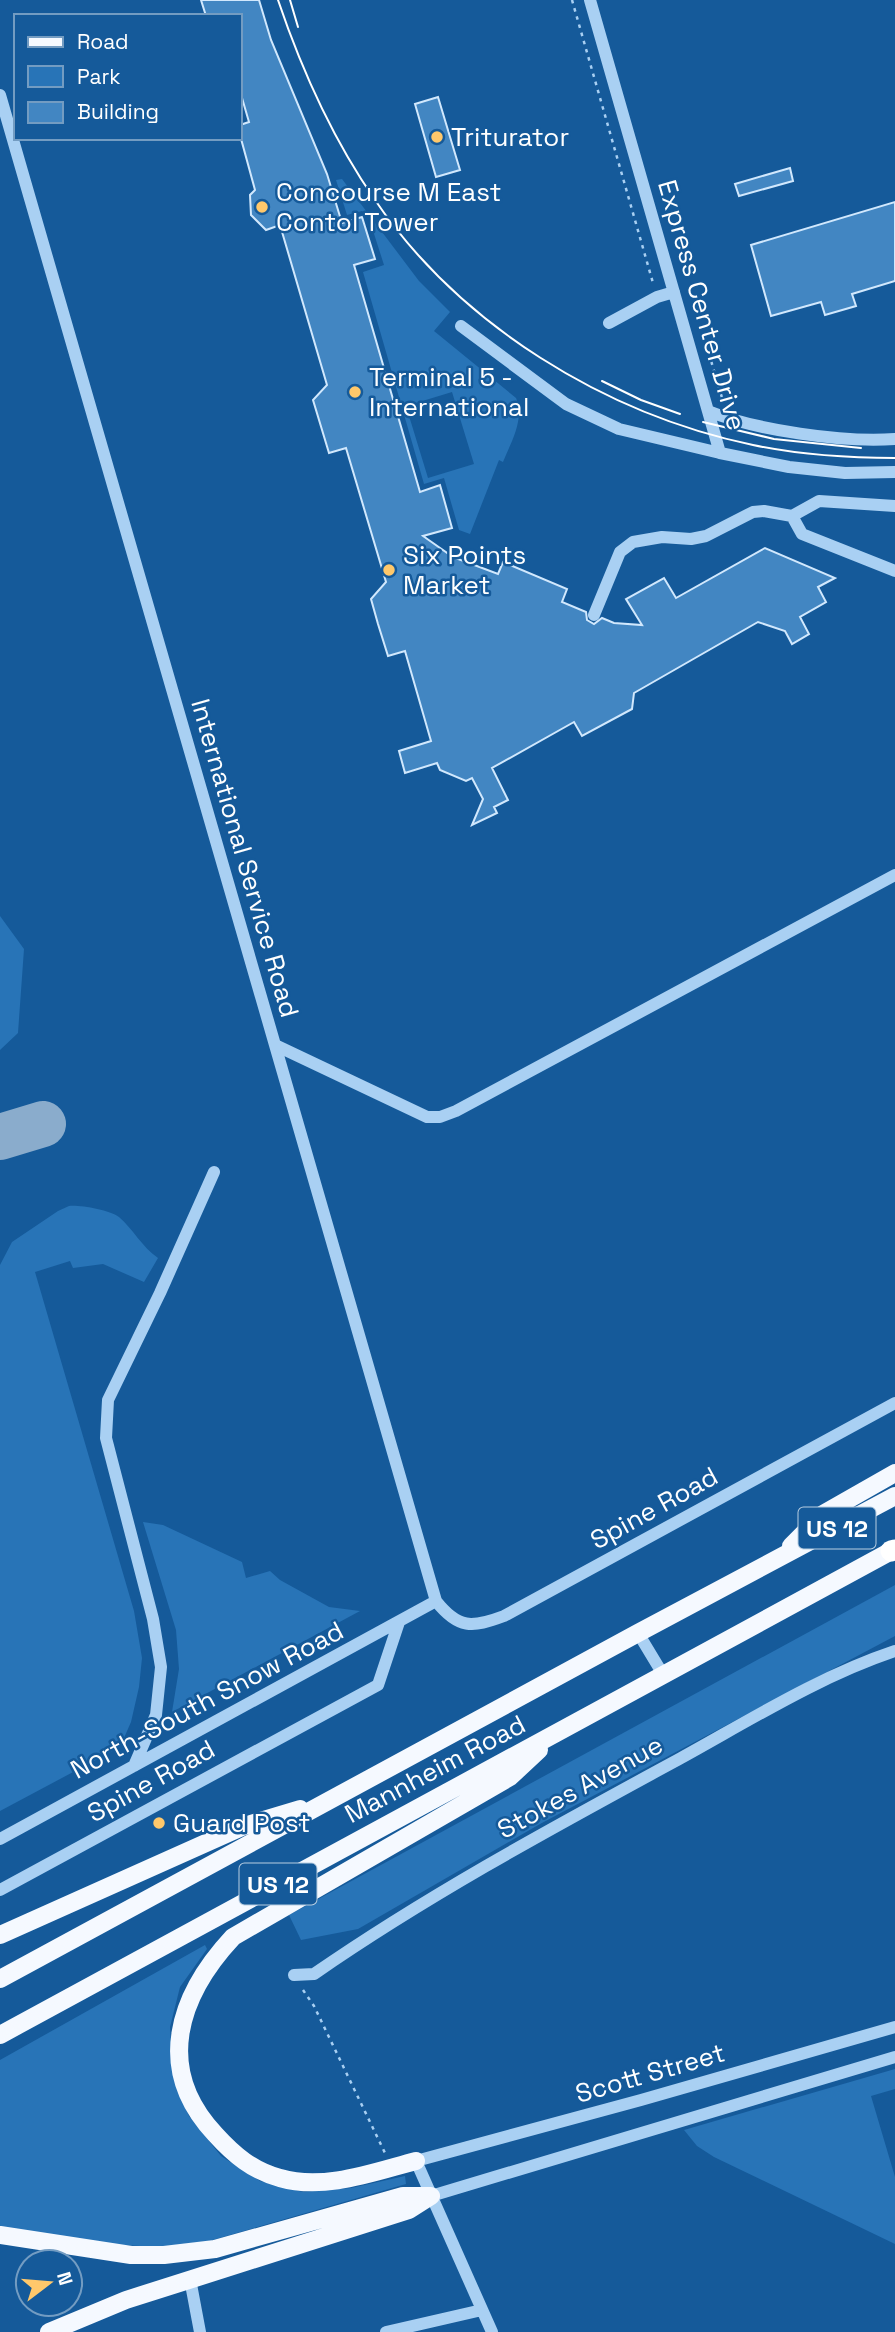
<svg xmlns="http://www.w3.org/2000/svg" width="895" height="2332" viewBox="0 0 895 2332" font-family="'Space Grotesk',sans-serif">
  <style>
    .green { fill: #2874b7; fill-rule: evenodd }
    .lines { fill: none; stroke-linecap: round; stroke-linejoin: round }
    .taxiway { stroke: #8aaccc; stroke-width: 46 }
    .building { fill: #4286c2; stroke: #d1e8fd; stroke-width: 2 }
    .path { stroke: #a9d0f3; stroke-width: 2.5; stroke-dasharray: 3.5 5; stroke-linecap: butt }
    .minor { stroke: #a9d0f3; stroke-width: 12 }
    .major { stroke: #f5f9ff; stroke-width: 18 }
    .highway { stroke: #fff; stroke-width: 21 }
    .tram { stroke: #fff; stroke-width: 2 }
    .poi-dot { fill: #ffc86b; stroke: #155a9a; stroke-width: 2.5 }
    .labels { text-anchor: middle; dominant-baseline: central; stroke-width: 5; stroke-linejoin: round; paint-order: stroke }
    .shield { fill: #155a9a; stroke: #b9cee1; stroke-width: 2 }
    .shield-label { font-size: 24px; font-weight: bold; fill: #fff }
    .poi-label { font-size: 26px; fill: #fff; stroke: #155a9a; text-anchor: start }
    .street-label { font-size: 26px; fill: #fff; stroke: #155a9a }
  </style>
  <rect width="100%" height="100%" fill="#155a9a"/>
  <path class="green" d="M342,179L419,281L450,312L434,331L516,398C525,419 511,442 503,462L499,460L470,534L459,530L444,478L424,484L363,272L384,265L368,215L362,211L347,215L336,180ZM452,392L474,464L428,478L406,406Z
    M0,916L24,949L18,1033L0,1050Z
    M69,1206C81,1205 109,1210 119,1217C133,1229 142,1247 158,1258L144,1282L103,1264L73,1268L70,1261L35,1272L134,1611L142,1658L139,1687L131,1722L120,1747L0,1811V1265L12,1242L58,1211Z
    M143,1522L163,1525L242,1562L246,1578L270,1571L280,1580L329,1607L360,1611L172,1712L179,1669L176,1630Z
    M895,1585V1636L540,1824L358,1929L301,1940L289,1915Z
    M205,1945L207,1949L180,1987L170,2027L173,2073L189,2116L221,2156L260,2181L303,2192L351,2188L405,2176L406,2184L209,2241L159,2247L121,2245L0,2228V2060Z
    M895,2069V2089L871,2096L895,2177V2244L714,2157L697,2146L684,2130Z"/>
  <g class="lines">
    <path class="taxiway" d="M0,1137L43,1124"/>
  </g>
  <path class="building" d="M201,0H259L271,40L327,174L342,223L362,217L375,259L354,265L420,492L440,485L452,528L423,536L453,557L498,574L503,562L567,589L562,602L586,612L587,620L594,624L602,618L614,623L642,625L626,599L664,578L676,598L765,548L835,578L818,587L826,602L800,617L809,634L792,644L785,631L758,622L634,693L632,709L582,736L574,722L492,768L508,800L494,807L497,813L472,825L483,799L472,778L466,781L440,770L437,763L405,773L399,751L431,741L405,651L388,656L378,624L371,599L386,582L346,448L329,453L313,400L327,385L280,225L266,230L251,215L250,195L255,190L240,135V125L249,122L240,91V16H206Z
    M438,97L460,170L436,177L415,104Z
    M790,168L793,181L739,196L735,184Z
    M895,202V281L852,294L856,306L825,315L821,302L771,316L751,245Z"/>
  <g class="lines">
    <path class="path" d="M572,0L653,283
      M704,337L723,401
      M303,1990L314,2006L385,2153"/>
    <path class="minor" d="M590,0L720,453L789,467L845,473L895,472
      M0,95L275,1045L427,1117H440L456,1111L895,875
      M609,323L657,297L674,292
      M461,326L566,404L619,429L720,453
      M708,411C755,430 844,443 895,439
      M792,516L802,534L895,571
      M594,615L620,552L633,542L662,537L691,539L706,536L753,512L764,511L792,516L819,501L895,506
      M275,1045L436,1601C458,1629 472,1628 504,1616L895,1403
      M638,1633L664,1676
      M134,1766L156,1715L161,1667L153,1619L106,1438L108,1400L160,1293L214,1172
      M0,1839L436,1601
      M0,1890L378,1685L399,1622
      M294,1975L314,1974C431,1893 556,1826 681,1758C750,1720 820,1676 895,1651
      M431,2196L895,2057
      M190,2279L200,2332
      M386,2332L482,2310
      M492,2332L416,2161L641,2100L895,2027"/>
    <path class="major" d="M791,1546L823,1514L895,1473
      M0,1935L244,1826L300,1809
      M0,1979L638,1633L895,1496
      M0,2035L895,1549
      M416,2161C374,2172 324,2191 280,2178C253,2171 234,2155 215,2134C154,2069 178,1996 233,1937L510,1777L539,1750
      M0,2235L131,2255H164L215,2249L403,2196H431
      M49,2332L126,2300L409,2210L431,2196"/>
    <path class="highway" d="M891,1551L895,1550"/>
    <path class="tram" d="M278,0C302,71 332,138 375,200C460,325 605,414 753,445C800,455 847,458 895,458
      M290,0L298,27
      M602,381L641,400L680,414
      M703,422L774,439L861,448"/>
  </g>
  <g class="poi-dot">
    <circle cx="437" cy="137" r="7"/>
    <circle cx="262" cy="207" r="7"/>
    <circle cx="355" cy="392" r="7"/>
    <circle cx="389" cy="570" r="7"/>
    <circle cx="159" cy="1823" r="7"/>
  </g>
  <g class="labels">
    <g class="shield">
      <rect x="798.5" y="1507.5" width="77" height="41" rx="5"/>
      <rect x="239.5" y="1863.5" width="77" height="41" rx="5"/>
    </g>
    <g class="shield-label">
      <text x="837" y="1528">US 12</text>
      <text x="278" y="1884">US 12</text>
    </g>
    <g class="poi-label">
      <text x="451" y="137">Triturator</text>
      <text x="276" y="192">Concourse M East<tspan x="276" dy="30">Contol Tower</tspan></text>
      <text x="369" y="377">Terminal 5 -<tspan x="369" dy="30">International</tspan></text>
      <text x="403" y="555">Six Points<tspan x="403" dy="30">Market</tspan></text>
      <text x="173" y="1823">Guard Post</text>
    </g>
    <g class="street-label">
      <text transform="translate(702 305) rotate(74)">Express Center Drive</text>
      <text transform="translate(245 858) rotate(74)">International Service Road</text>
      <text transform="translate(654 1508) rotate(-29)">Spine Road</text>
      <text transform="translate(207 1700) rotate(-28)">North-South Snow Road</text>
      <text transform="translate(435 1769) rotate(-28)">Mannheim Road</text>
      <text transform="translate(151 1781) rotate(-29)">Spine Road</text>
      <text transform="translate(580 1787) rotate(-29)">Stokes Avenue</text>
      <text transform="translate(650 2073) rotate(-16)">Scott Street</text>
    </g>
  </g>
  <rect x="14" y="14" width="228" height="126" fill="#155a9a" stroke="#739cc2" stroke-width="2"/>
  <rect x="28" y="37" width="35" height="10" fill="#f5f9ff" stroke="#739cc2" stroke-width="2"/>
  <text x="77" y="49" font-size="21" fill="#ffffff">Road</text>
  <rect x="28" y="66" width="35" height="21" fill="#2874b7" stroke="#739cc2" stroke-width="2"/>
  <text x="77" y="84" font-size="21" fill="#ffffff">Park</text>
  <rect x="28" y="102" width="35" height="21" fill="#4286c2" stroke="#739cc2" stroke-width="2"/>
  <text x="77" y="119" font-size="21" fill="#ffffff">Building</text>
  <g transform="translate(49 2283) rotate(74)"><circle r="33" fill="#155a9a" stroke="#739cc2" stroke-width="2"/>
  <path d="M0-5L12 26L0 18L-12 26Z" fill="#ffc86b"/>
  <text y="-10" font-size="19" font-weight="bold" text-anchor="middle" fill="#ffffff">N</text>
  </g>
</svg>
